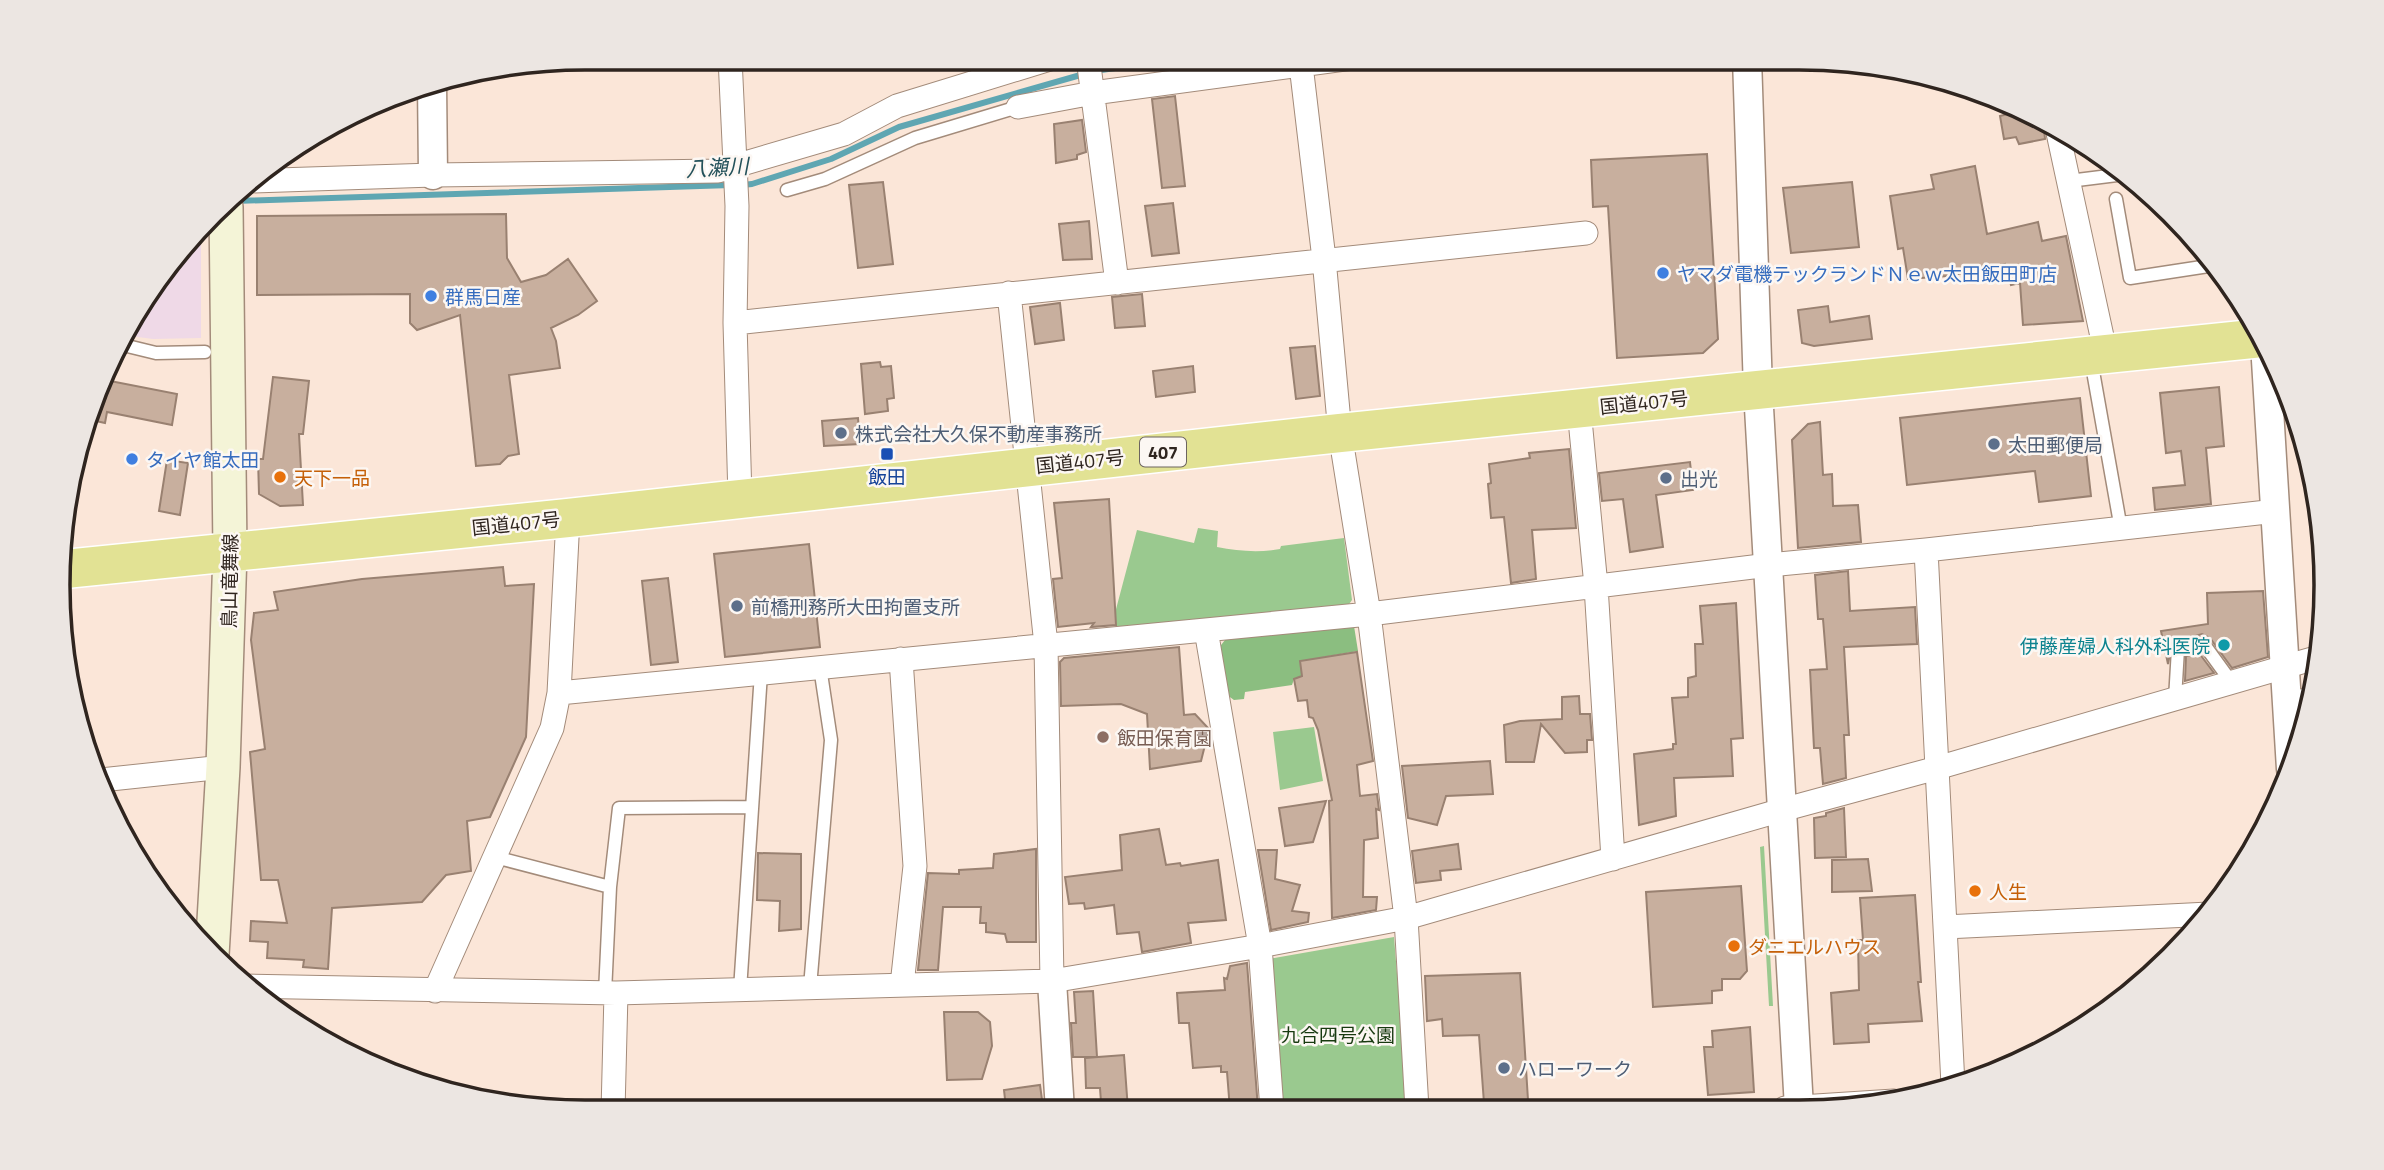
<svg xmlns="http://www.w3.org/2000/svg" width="2384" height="1170" viewBox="0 0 2384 1170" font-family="'Titillium Web','Noto Sans JP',sans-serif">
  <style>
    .commercial { fill: #efd9e7 }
    .green { fill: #9ac98f }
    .forest { fill: #8bbe80 }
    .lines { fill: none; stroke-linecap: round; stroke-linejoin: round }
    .stream { stroke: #5fa6b2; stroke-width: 6 }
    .building { fill: #c8af9e; stroke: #998171; stroke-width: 2 }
    .service-casing { stroke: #a38b7a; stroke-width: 15 }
    .minor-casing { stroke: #a38b7a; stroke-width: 25 }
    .tertiary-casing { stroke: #a38b7a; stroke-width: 31 }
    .secondary-casing { stroke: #a38b7a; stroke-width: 36 }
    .trunk-casing { stroke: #fff; stroke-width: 41 }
    .service { stroke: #fff; stroke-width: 12 }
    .minor { stroke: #fff; stroke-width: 23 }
    .tertiary { stroke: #fff; stroke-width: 28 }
    .secondary { stroke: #f4f4d7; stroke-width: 33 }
    .trunk { stroke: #e2e294; stroke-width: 38 }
    .shop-dot { fill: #3f7fe0; stroke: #fcf7f3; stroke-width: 2.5 }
    .service-dot { fill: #5c6f8a; stroke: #fcf7f3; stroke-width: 2.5 }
    .transit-dot { fill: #1a4fb4; stroke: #fcf7f3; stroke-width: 2.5 }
    .food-dot { fill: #e8710a; stroke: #fcf7f3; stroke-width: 2.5 }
    .culture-dot { fill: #0f9aa8; stroke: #fcf7f3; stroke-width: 2.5 }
    .education-dot { fill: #8d6e63; stroke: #fcf7f3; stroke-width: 2.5 }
    .labels { text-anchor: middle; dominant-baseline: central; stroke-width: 5; stroke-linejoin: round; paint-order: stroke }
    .shield { fill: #fcf7f3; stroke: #6c645f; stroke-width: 2 }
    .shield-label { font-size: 18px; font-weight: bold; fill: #2f251f }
    .shop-label { font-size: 19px; fill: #366cbe; stroke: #fcf7f3; text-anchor: start }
    .street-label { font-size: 19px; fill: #2f251f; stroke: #fcf7f3 }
    .service-label { font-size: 19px; fill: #4e5e75; stroke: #fcf7f3; text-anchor: start }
    .transit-label { font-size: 19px; fill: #164399; stroke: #fcf7f3 }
    .food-label { font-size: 19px; fill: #c56008; stroke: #fcf7f3; text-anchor: start }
    .culture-label { font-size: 19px; fill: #0d838f; stroke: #fcf7f3; text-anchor: end }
    .education-label { font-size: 19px; fill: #785e54; stroke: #fcf7f3; text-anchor: start }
    .park-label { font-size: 19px; fill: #183a10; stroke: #fcf7f3 }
    .water-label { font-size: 21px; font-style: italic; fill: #23515a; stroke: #fcf7f3 }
    .rim { fill: none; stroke: #2f251f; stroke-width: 3.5 }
  </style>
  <rect width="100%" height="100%" fill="#fbe6d8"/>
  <path class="commercial" d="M201,234V338L153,339L123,335L146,292Z"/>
  <path class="green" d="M1198,528L1218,531L1217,547C1238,551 1258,553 1280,549L1281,546L1344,538L1352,600L1347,607L1116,629L1115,613L1137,530L1194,543Z
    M1314,727L1323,781L1280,790L1273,732Z
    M1764,846L1773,1006H1769L1760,847Z
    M1394,937L1408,1109L1280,1110L1268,959Z"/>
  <path class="forest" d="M1348,625L1354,626L1358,651L1300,661L1302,676L1294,679L1292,685L1245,692L1244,699L1234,700L1227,695L1218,649L1225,640Z"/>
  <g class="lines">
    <path class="stream" d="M1094,71L1186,58
      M742,185L752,184L831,159L899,127L1084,74
      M235,201L731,185"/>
  </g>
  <path class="building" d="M1175,96L1185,186L1162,188L1152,99Z
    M2023,110L2043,120L2045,139L2019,144L2016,137L2004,139L2000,116Z
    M1082,120L1086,152L1077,155V159L1056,163L1054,124Z
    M1707,154L1718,339L1703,353L1617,358L1608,206L1593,207L1591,160Z
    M1975,166L1987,234L2038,222L2042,241L2066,236L2083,321L2023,325L2020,283L2011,285L2005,264L1948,276L1908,279L1903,248L1898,249L1890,196L1934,189L1931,175Z
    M883,182L893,264L858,268L849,185Z
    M1852,182L1859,247L1791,253L1783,188Z
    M1173,203L1179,253L1152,256L1145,206Z
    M506,214L507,258L521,282L546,275L568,259L597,301L578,315L551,328L556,341L560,368L509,375L519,454L508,456L500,464L476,466L460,315L417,330L410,323V294L257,295V216Z
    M1089,221L1092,259L1063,260L1059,224Z
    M1142,294L1145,326L1115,328L1112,297Z
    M1060,303L1064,340L1035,344L1030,307Z
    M1828,306L1830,322L1869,316L1872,339L1814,346L1802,343L1798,310Z
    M1315,346L1320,396L1296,399L1290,348Z
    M880,362L881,367L891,366L894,398L887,399L888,411L865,414L861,364Z
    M1193,366L1195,392L1156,397L1153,371Z
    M273,377L309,381L303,434H299L303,505L280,506L259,494L258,459H263Z
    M100,379L177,394L172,425L107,412L105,423L87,419Z
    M2219,387L2224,446L2206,448L2211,504L2155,510L2153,488L2185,485L2181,451L2166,453L2160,393Z
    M2080,398L2091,496L2039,502L2035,471L1907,485L1900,418Z
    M858,418L860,444L824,446L822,421Z
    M1820,422L1823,475L1832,474L1833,506L1858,505L1861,542L1798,548L1792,440L1808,424Z
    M1569,449L1576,528L1532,530L1536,579L1511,583L1504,517L1491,518L1488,484L1491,483L1489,464L1530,458L1529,453Z
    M167,460L188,463L180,515L159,511Z
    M1690,462L1693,490L1656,495L1663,547L1630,552L1623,499L1602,501L1599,473Z
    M1109,499L1116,625L1091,627L1094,623L1058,627L1053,579L1062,578L1054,503Z
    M809,544L820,647L725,657L714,554Z
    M503,567L505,586L534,584L526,737L490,817L467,821L471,871L446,875L422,902L332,908L328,969L303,967L304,960L267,958L268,942L250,941L251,921L287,923L278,880H261L250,752L265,749L251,640L254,613L278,610L274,592L362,579Z
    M1848,571L1850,611L1915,607L1917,644L1844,647L1849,735H1844L1846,778L1823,784L1820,748H1814L1810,670L1827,669L1823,619H1818L1815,575Z
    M668,578L678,662L651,665L642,581Z
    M2263,591L2268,657L2232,668L2210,638L2202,634L2172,643L2168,664L2161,631L2208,624L2207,593Z
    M1736,603L1743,738L1731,739L1733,776L1674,778L1676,816L1639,825L1634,754L1673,749V744H1676L1672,698L1688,697V678L1696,676L1695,644H1703L1700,606Z
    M1179,647L1184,715L1195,714L1209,729L1201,761L1150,769L1147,714L1121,704L1061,706L1060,662L1064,658Z
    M1357,652L1373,761L1357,765L1360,796L1377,794L1379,810L1376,809L1378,838L1364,840L1363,897H1377L1376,910L1332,918L1329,801L1332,800L1318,730L1313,718L1309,717L1307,700L1298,701L1294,679L1302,676L1300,661Z
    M2199,653L2214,673L2185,681L2186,656Z
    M1579,696L1580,714H1590L1592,740H1587V752L1565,753L1541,724L1534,762H1506L1504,725L1520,721L1562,719V697Z
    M1490,761L1493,794L1446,796L1437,825L1408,818L1402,766Z
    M1326,801L1313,842L1285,846L1279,808Z
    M1844,808L1846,857L1815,858L1814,818L1826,816V813Z
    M1159,829L1166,865L1180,863L1181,866L1218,860L1226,920L1188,923L1191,943L1142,952L1139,932L1117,934L1114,905L1085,909L1084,903L1069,904L1065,877L1122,870L1120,835Z
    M1458,844L1461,869L1440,871L1441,880L1416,883L1412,851Z
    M1036,849V942H1007L1005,934L986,932V923H980L981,907H943L938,970H918L928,873L959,874V870L993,868L994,854Z
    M1258,850H1277L1275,879L1300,885L1292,911L1309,913L1308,922L1271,930Z
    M758,853L801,854V929L779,931L780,901L757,900Z
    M1868,859L1872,891L1832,892V860Z
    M1741,886L1747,971L1740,979H1722V990L1712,991V1003L1653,1007L1646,892Z
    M1915,895L1921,982H1918L1922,1021L1868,1024L1869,1042L1834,1044L1831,993L1859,990L1858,940H1863L1860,898Z
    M1247,963L1258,1109L1230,1110L1227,1072H1221V1066L1193,1068L1189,1023H1179L1177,993L1225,990L1224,978L1227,979L1230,966Z
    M1520,973L1528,1100L1484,1103L1479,1035L1443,1036L1442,1019L1427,1021L1425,976Z
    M1093,991L1097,1057H1073L1071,1023H1076L1074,992Z
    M944,1012H978L990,1022L992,1046L982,1079L947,1080Z
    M1750,1027L1754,1092L1708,1095L1704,1047H1713L1712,1031Z
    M1124,1055L1128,1110H1105L1104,1101L1101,1102L1100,1088H1086L1085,1058Z
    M1040,1085L1043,1107L1006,1108L1004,1090Z"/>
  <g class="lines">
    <g class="service-casing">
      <path id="service" d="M2069,181L2125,174
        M787,190L825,179L915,138L1018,107
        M2116,199L2130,278L2215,265
        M119,344L156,353L205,352
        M2091,360L2121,529
        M2175,699L2178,649L2203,643L2232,683
        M495,857L610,887
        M810,987L831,740L820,667
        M740,990L761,673
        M605,993L610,887L619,808L752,807"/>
    </g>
    <g class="minor-casing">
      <path id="minor" d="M730,58L737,206L735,323L740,498
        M1088,58L1117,283
        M1301,65L1324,259L1340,433L1369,614L1406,918L1417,1109
        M1018,107L1093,93L1352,58
        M2057,128L2106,355
        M250,181L433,175L718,171L844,134L897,106L1053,58
        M1009,293L1046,645L1052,981
        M735,323L1586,233
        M1579,409L1596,586L1613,859
        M1926,550L1953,1085
        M1206,630L1260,946L1272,1110
        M901,659L915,866L902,985
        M559,693L1369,614L1769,565L1926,550L2276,511
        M2288,702L2313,700
        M101,780L223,767
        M1945,927L2209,914
        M244,986L616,993L1052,981L1260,946L1406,918L1782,810L1937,768L2319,657
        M435,991L552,728L559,693L568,518
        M1785,1108L1894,1101
        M613,1112L616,993"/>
    </g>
    <g class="tertiary-casing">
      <path id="tertiary" d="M1747,58L1758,390L1799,1108
        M432,83L433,175
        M2265,344L2291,769
        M1052,981L1060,1111"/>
    </g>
    <g class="secondary-casing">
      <path id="secondary" d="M212,955L223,767L230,552L226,207"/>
    </g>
    <g class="trunk-casing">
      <path id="trunk" d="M65,569L568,518L1340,433L2262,338"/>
    </g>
    <use href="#service" class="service"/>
    <use href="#minor" class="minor"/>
    <use href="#tertiary" class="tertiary"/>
    <use href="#secondary" class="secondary"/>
    <use href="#trunk" class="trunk"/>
  </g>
  <g class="shop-dot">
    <circle cx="1663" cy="273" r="7"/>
    <circle cx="431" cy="296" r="7"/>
    <circle cx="132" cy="459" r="7"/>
  </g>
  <g class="service-dot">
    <circle cx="841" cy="433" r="7"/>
    <circle cx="1994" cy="444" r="7"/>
    <circle cx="1666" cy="478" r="7"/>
    <circle cx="737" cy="606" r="7"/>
    <circle cx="1504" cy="1068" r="7"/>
  </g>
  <rect class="transit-dot" x="880" y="447" width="14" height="14" rx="3.5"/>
  <g class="food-dot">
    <circle cx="280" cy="477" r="7"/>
    <circle cx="1975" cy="891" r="7"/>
    <circle cx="1734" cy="946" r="7"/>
  </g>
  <circle class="culture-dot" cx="2224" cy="645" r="7"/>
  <circle class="education-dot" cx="1103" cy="737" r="7"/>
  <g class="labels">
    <rect class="shield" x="1140" y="437.5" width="46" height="29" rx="5"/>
    <g class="shield-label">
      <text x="1163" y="452">407</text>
    </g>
    <g class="shop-label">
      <text x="1677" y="273">ヤマダ電機テックランドＮｅｗ太田飯田町店</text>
      <text x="445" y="296">群馬日産</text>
      <text x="146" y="459">タイヤ館太田</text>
    </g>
    <g class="street-label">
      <text transform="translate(1644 402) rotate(-6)">国道407号</text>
      <text transform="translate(1080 461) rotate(-6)">国道407号</text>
      <text transform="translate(516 523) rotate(-6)">国道407号</text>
      <text transform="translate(229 581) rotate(-89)">鳥山竜舞線</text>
    </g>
    <g class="service-label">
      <text x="855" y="433">株式会社大久保不動産事務所</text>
      <text x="2008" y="444">太田郵便局</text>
      <text x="1680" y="478">出光</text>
      <text x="751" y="606">前橋刑務所大田拘置支所</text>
      <text x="1518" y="1068">ハローワーク</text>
    </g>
    <g class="transit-label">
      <text x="887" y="476">飯田</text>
    </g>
    <g class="food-label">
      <text x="294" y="477">天下一品</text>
      <text x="1989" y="891">人生</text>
      <text x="1748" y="946">ダニエルハウス</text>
    </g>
    <g class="culture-label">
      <text x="2210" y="645">伊藤産婦人科外科医院</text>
    </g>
    <g class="education-label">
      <text x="1117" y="737">飯田保育園</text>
    </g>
    <g class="park-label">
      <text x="1338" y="1034">九合四号公園</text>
    </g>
    <g class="water-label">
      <text transform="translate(717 167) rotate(-3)">八瀬川</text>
    </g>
  </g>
  <path d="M0 0H2384V1170H0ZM585 70H1799A515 515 0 0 1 2314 585V585A515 515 0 0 1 1799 1100H585A515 515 0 0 1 70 585V585A515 515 0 0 1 585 70Z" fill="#ece6e2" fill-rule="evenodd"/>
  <path class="rim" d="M585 70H1799A515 515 0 0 1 2314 585V585A515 515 0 0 1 1799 1100H585A515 515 0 0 1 70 585V585A515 515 0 0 1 585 70Z"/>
</svg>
